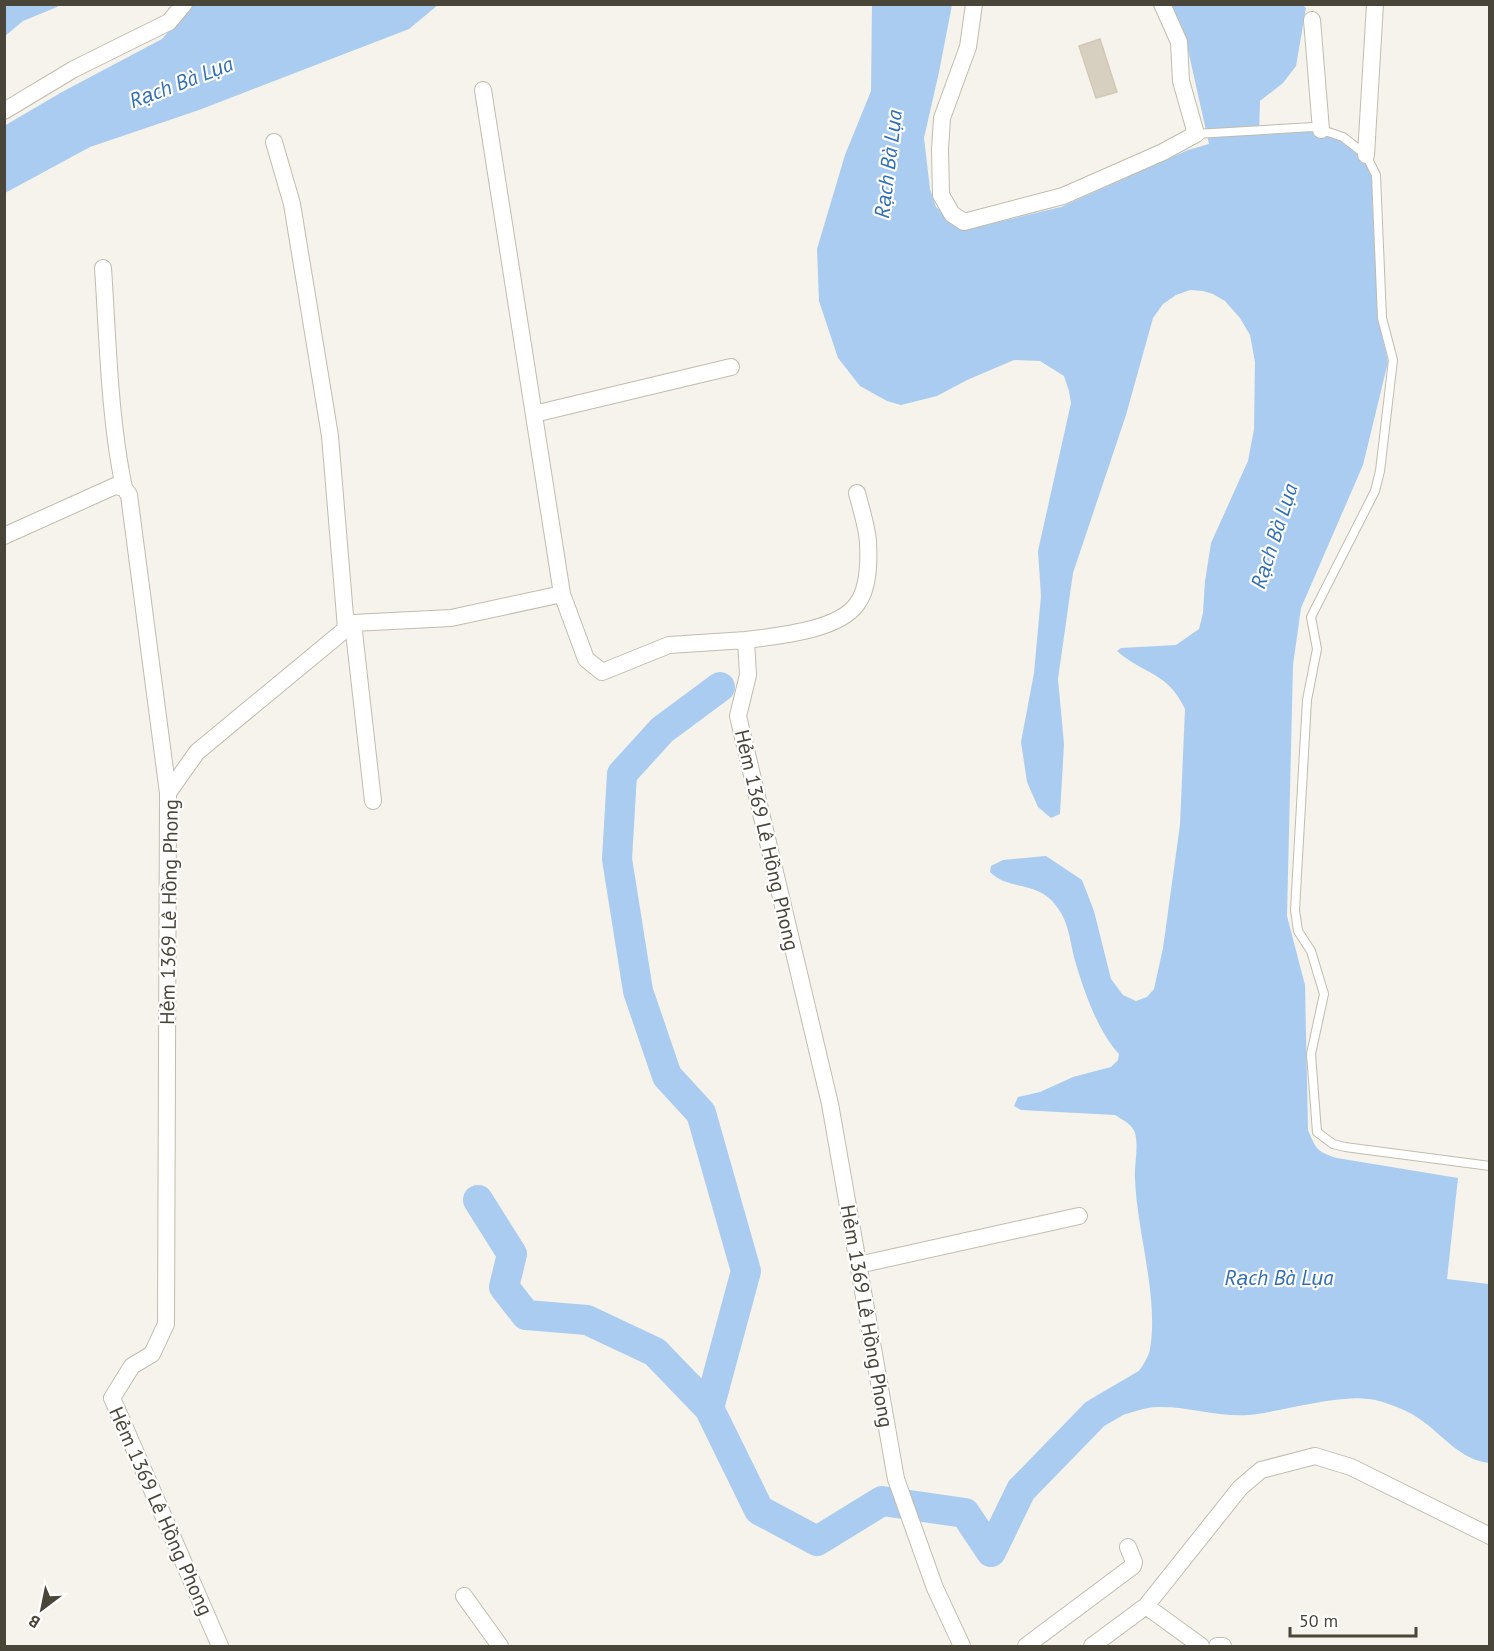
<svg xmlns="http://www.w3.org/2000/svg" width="1494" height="1651" viewBox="0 0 1494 1651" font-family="'PT Sans',sans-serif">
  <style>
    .water { fill: #aaccf0 }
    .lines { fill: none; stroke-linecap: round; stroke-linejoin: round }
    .river { stroke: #aaccf0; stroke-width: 30 }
    .building { fill: #d7d0c0; stroke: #d1c9b4; stroke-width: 1.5 }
    .service-casing { stroke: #c1bcad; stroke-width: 10 }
    .minor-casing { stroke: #c1bcad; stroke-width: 18 }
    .service { stroke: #fff; stroke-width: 8 }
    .minor { stroke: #fff; stroke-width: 16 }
    .labels { text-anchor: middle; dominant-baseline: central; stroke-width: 4.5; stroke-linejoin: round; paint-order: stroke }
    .street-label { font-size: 20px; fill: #494539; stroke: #fff }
    .water-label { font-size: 21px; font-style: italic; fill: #3270b5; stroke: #fff }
  </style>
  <rect width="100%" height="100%" fill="#f5f3eb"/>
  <path class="water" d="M1302,4L1306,8L1296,66L1283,83L1260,101L1259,135L1313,131L1346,142L1365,157L1373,175L1372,198L1380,326L1388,362L1363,465L1301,608L1293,665L1287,916L1305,985L1308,1130C1316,1149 1317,1152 1337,1158L1458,1178L1447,1279L1489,1284V1463C1459,1459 1444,1436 1421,1420C1409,1411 1393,1405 1379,1401C1345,1391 1284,1412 1248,1415C1217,1417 1188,1406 1157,1407C1144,1407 1130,1414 1117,1416L1112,1411L1114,1402C1124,1389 1148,1364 1150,1349C1159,1298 1137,1232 1135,1179C1134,1164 1139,1148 1135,1133C1132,1124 1123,1120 1115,1115L1021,1110L1014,1106L1018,1097L1040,1092L1073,1077L1111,1067L1118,1060L1119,1054C1098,1031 1085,994 1076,964C1070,944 1070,924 1057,907C1039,880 1008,891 990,872L991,866L1003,860L1046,856L1082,880L1094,911L1111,979L1123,995L1136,1001L1147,997L1154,989L1163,948L1180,825L1185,709C1167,671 1144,675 1117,651L1121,648L1176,645L1199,629L1203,613L1205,581L1211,543L1248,461L1254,429L1255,362L1250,335L1240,318L1225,301L1213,294L1203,291L1190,290L1176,295L1163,304L1153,318L1126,415L1073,573L1058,679L1064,744L1060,814L1051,818L1038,807L1027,782L1021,742L1034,673L1041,596L1038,551L1071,403L1069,391L1064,376L1040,361L1014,360L967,380L937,396L901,405L887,401L860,386L838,358L819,301L817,249L845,155L871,91L872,5H952L939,72L924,138L930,189L936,207L949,218L969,229L1061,207L1188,150L1209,144L1184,32L1172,5Z
    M4,5L5,4L59,5L57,7L23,21L5,36Z
    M193,5H438L409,29L199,110L90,147L5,193L4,126L62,92L162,39Z"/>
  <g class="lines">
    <path class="river" d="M478,1200L512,1254L504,1287L526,1315L587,1320L655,1352L709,1408L759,1510L817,1541L882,1501L965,1513L991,1552L1021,1490L1095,1414L1148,1383
      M709,1408L746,1271L701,1113L667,1076L638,991L617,859L622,774L662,730L720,687"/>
  </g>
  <path class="building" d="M1100,39L1117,92L1096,98L1079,46Z"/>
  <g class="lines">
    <g class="service-casing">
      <path id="service" d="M1196,134L1313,127L1343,137L1366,155L1376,175L1382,318L1393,360L1380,471L1375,491L1311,617L1317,649L1307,700L1295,910L1298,931L1311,951L1324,994L1311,1054L1317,1132L1333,1144L1345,1147L1490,1166"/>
    </g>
    <g class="minor-casing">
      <path id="minor" d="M974,4L968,47L942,118L940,149L941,195L952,214L964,222L1063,196L1163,152L1196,134L1181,81L1179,42L1162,4
        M1312,20L1321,130
        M483,90L562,594
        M4,111L74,69L169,22L184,4
        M274,142L292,204L330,436L346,628
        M1366,155L1375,4
        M103,268C108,341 109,416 124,488
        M534,414L731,367
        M4,536L115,486L124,488L129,495L168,793
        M353,623L373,801
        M746,640C776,636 838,631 857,604C869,588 869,562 868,542C867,526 861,509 857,493
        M858,1265L1079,1216
        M464,1596L500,1646
        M220,1646L112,1398L132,1366L152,1354L166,1324L168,793L197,752L353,623L451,618L562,594L586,659L602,672L669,645L746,640L748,675L738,716L830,1104L896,1479L935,1588L962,1646
        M1026,1646L1133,1566L1134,1562L1128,1547
        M1092,1646L1146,1606
        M1201,1646L1146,1606L1240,1488L1261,1470L1315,1456L1351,1467L1490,1536
        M1217,1646H1223"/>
    </g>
    <use href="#service" class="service"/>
    <use href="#minor" class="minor"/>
  </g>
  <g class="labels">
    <g class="street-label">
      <text transform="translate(767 840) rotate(77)">Hẻm 1369 Lê Hồng Phong</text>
      <text transform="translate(169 912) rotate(-89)">Hẻm 1369 Lê Hồng Phong</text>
      <text transform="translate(867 1316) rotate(80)">Hẻm 1369 Lê Hồng Phong</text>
      <text transform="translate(161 1511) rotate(66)">Hẻm 1369 Lê Hồng Phong</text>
    </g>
    <g class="water-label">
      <text transform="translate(181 82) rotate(-21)">Rạch Bà Lụa</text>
      <text transform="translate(888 164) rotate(-83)">Rạch Bà Lụa</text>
      <text transform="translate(1274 536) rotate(-72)">Rạch Bà Lụa</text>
      <text x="1279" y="1277">Rạch Bà Lụa</text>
    </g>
  </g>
  <rect width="1494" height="1651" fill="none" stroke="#494539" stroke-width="12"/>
  <g transform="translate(42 1609) rotate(212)" stroke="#ffffff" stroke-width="4.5" paint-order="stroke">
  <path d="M0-4.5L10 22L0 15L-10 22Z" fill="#494539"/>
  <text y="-9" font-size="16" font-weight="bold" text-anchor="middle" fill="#494539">B</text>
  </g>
  <path d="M1290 1627v9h126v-9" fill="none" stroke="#494539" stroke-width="3"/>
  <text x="1299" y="1627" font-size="18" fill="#494539" stroke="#ffffff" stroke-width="4.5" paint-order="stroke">50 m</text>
</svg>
